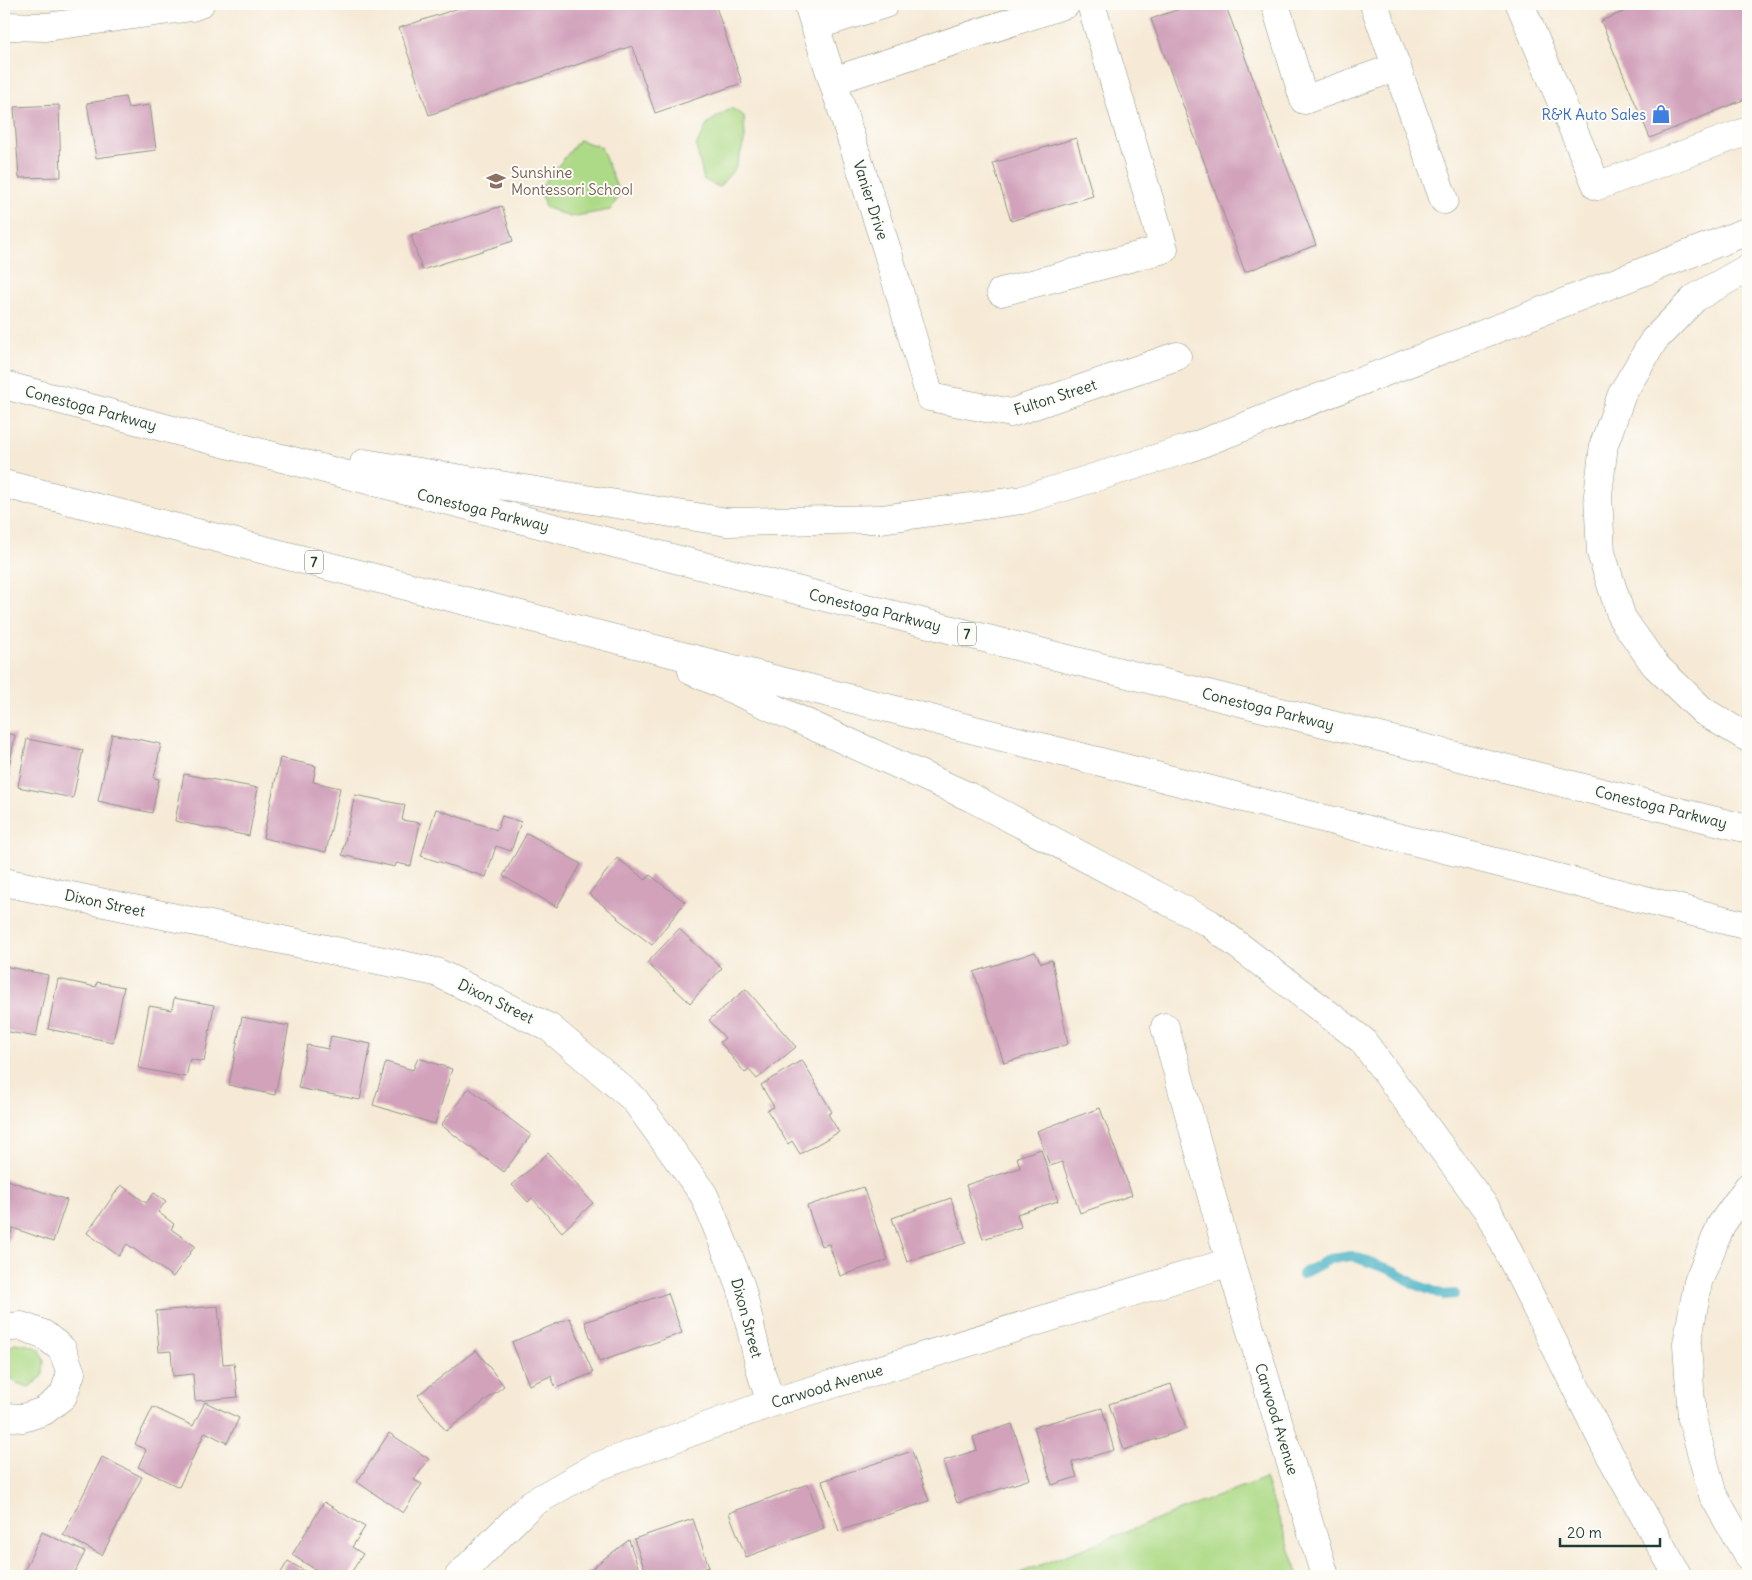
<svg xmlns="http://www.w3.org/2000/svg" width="1752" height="1580" viewBox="0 0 1752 1580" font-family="Delius,sans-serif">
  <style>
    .green { fill: #adda86; stroke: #668c5d }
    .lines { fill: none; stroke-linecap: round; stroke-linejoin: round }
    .stream { stroke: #45b0c3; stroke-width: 10 }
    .building { fill: #d2a2bb }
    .minor-casing { stroke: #8a9485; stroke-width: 29 }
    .highway-casing { stroke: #8a9485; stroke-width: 29 }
    .minor { stroke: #fff; stroke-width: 28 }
    .highway { stroke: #fff; stroke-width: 28 }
    .labels { text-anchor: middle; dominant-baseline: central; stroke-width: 4; stroke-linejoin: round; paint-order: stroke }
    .shield { fill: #fdfcf7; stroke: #62766e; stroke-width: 1 }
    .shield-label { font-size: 14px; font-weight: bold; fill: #1f3d34 }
    .shop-label { font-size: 15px; fill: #366cbe; stroke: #fdfcf7; text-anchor: end }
    .education-label { font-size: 15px; fill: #785e54; stroke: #fdfcf7; text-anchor: start }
    .street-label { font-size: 15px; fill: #1f3d34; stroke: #fdfcf7 }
  </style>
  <rect width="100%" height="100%" fill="#fdfcf7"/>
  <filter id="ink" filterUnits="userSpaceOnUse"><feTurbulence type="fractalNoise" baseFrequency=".02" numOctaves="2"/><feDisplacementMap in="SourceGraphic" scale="10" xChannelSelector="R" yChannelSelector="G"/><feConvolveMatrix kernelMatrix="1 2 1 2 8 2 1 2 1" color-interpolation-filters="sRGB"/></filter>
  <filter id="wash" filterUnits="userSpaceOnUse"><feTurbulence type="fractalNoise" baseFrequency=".0096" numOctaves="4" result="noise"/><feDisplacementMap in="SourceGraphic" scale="20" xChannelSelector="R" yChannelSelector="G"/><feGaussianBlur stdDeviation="1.12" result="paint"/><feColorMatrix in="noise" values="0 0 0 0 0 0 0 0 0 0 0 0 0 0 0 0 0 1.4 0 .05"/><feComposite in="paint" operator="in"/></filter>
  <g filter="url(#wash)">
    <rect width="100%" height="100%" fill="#f6ead6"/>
    <path class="green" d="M731,108L744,116L745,139L736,167L719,187L704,180L696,146L708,123Z
      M579,140L601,147L620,195L610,210L570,217L545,207L540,188Z
      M15,1343L28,1345L40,1349L44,1361L43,1376L29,1387L16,1383L4,1369V1352Z
      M1265,1478L1299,1576H1012Z"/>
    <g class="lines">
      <path class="stream" d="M1302,1274L1330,1259L1352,1256L1394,1271L1416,1285L1444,1295L1455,1294"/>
    </g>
    <g id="blocks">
      <path class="building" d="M471,4H715L742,83L655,113L632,46L429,115L399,28Z
        M1193,4H1225L1316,245L1245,272L1151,19Z
        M1643,4H1748V98L1650,138L1601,21Z
        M125,97L128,108L150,105L156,150L96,158L87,103Z
        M59,105L61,177L19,178L14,107Z
        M1076,138L1093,196L1011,221L993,163Z
        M502,206L513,241L422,270L411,235Z
        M4,733L15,735L6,784L4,783Z
        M112,734L161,744L154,778L159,779L152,813L98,801Z
        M27,739L83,750L73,798L18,787Z
        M280,758L316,766L313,782L340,788L326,852L263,838Z
        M184,774L258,788L249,836L175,821Z
        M355,795L405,805L402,820L420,823L411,866L396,863L395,867L342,855Z
        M436,809L497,830L502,816L521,822L511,851L496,846L486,877L421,856Z
        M527,833L581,864L557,907L503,876Z
        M617,858L646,880L650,875L685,902L652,945L617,918L618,917L589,894Z
        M679,929L722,968L690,1003L647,963Z
        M1035,952L1041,963L1052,960L1068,1044L1004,1063L974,972Z
        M4,966L48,975L36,1037L4,1031Z
        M58,979L96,987L97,982L124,987L113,1042L48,1029Z
        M746,989L796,1047L757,1079L749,1070L745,1073L720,1042L725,1038L709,1020Z
        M174,998L214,1005L204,1062L190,1059L186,1077L138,1068L149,1006L172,1010Z
        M242,1017L289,1026L275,1095L229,1085Z
        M331,1036L371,1044L360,1100L298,1088L307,1045L328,1049Z
        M418,1058L452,1069L435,1124L373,1105L386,1062L413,1070Z
        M802,1060L832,1112L828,1114L839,1132L800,1154L792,1141L788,1144L767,1110L774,1107L761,1085Z
        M469,1088L531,1135L504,1172L441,1125Z
        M1100,1108L1132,1195L1080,1213L1062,1162L1050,1166L1037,1131Z
        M1041,1149L1058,1201L1017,1214L1021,1227L983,1239L966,1185L1020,1168L1017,1157Z
        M548,1153L593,1203L562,1232L532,1198L528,1202L512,1185Z
        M4,1179L67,1200L53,1242L13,1228L8,1242L4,1240Z
        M121,1185L146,1203L154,1193L166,1201L158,1212L174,1224L171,1229L195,1246L173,1277L127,1244L119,1256L87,1233Z
        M863,1187L888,1260L840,1276L829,1244L821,1246L807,1206Z
        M951,1198L966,1243L907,1262L892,1218Z
        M668,1293L682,1333L599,1362L585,1322Z
        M218,1306L223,1364L234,1363L238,1397L195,1401L193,1374L173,1376L171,1351L159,1352L156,1311Z
        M570,1318L593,1373L556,1388L551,1376L529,1385L512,1342Z
        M476,1350L504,1386L446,1431L418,1395Z
        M1171,1384L1186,1429L1124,1450L1109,1404Z
        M205,1402L239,1418L227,1443L205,1432L179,1487L138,1467L146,1450L135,1444L153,1407L193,1426Z
        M1102,1408L1114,1450L1072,1462L1077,1477L1052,1485L1034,1427Z
        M1012,1424L1030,1479L957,1503L943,1461L977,1450L973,1437Z
        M389,1433L429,1459L414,1480L422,1484L403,1513L357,1482Z
        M912,1451L929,1501L839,1531L822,1481Z
        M102,1457L142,1477L102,1555L63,1535Z
        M808,1484L824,1528L746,1557L729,1513Z
        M324,1502L365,1527L352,1547L363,1554L349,1576H326L292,1555Z
        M693,1519L709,1567L682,1576H647L634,1539Z
        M42,1532L85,1552L73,1576H22Z
        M629,1540L641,1576H584L601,1561Z
        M288,1561L313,1576H279Z"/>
    </g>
  </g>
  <g filter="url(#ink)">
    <use href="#blocks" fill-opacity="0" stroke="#8a9485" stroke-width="1"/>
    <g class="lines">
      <g class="minor-casing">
        <path id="minor" d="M808,4L887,250L930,397L1011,413L1177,356
          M1275,4L1304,100L1397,67
          M1374,4L1444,200
          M1520,4L1597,186L1748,131
          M4,26L46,27L192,7L200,4
          M815,26L885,4
          M833,81L1066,4
          M1001,292L1164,249L1091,4
          M4,882L436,972L550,1028L634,1099L704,1195L741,1287L761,1372L771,1403
          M1165,1027L1230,1262L1325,1576
          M4,1328L21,1326L43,1334L62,1349L71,1373L63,1396L44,1411L23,1418L4,1417
          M459,1576L531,1504L596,1467L771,1403L1230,1262"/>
      </g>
      <g class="highway-casing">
        <path id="highway" d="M1748,268L1695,298L1654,340L1622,394L1604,444L1598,495L1601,553L1622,618L1655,665L1703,711L1748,738
          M4,385L188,434L972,635L1748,829
          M364,463L727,522L881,519L1022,500L1187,449L1748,231
          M4,484L1748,926
          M692,671L972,798L1209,923L1362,1040L1488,1211L1605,1446L1678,1576
          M1748,1187L1721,1225L1698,1282L1687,1344L1692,1419L1713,1495L1748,1556"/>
      </g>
      <use href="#minor" class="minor"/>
      <use href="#highway" class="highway"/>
    </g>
  </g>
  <defs>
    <g id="shop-bare" transform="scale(1.5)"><path d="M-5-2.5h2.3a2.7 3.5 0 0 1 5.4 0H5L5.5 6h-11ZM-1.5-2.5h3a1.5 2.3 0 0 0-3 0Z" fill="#3f7fe0" stroke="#fdfcf7" stroke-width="2.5" paint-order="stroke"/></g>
    <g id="school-bare" transform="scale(1.5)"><path d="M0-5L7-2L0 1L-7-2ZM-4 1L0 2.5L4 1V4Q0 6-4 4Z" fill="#8d6e63" stroke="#fdfcf7" stroke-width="2.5" paint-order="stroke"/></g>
  </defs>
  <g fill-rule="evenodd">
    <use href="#shop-bare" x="1661" y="114"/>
    <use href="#school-bare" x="496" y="181"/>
  </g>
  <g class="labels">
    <g class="shield">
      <rect x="305" y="550.5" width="18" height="23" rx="4"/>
      <rect x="958" y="622.5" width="18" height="23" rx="4"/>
    </g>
    <g class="shield-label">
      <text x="314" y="562">7</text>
      <text x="967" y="634">7</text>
    </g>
    <g class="shop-label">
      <text x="1646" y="114">R&amp;K Auto Sales</text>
    </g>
    <g class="education-label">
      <text x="511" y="172">Sunshine<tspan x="511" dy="17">Montessori School</tspan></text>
    </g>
    <g class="street-label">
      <text transform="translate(871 200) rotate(72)">Vanier Drive</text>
      <text transform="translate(1055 397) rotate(-18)">Fulton Street</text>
      <text transform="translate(91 408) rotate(15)">Conestoga Parkway</text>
      <text transform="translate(483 510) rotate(14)">Conestoga Parkway</text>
      <text transform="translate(875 610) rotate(14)">Conestoga Parkway</text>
      <text transform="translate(1268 709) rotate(14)">Conestoga Parkway</text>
      <text transform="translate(1661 807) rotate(14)">Conestoga Parkway</text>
      <text transform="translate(105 903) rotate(12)">Dixon Street</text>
      <text transform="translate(496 1001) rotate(26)">Dixon Street</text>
      <text transform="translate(747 1318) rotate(75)">Dixon Street</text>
      <text transform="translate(827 1386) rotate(-17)">Carwood Avenue</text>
      <text transform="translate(1277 1419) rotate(73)">Carwood Avenue</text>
    </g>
  </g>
  <rect width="1752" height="1580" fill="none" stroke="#fdfcf7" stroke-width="20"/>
  <path d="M1560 1538v8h100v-8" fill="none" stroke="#1f3d34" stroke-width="2.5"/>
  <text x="1567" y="1538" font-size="15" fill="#1f3d34" stroke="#fdfcf7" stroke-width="4" paint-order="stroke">20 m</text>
</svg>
